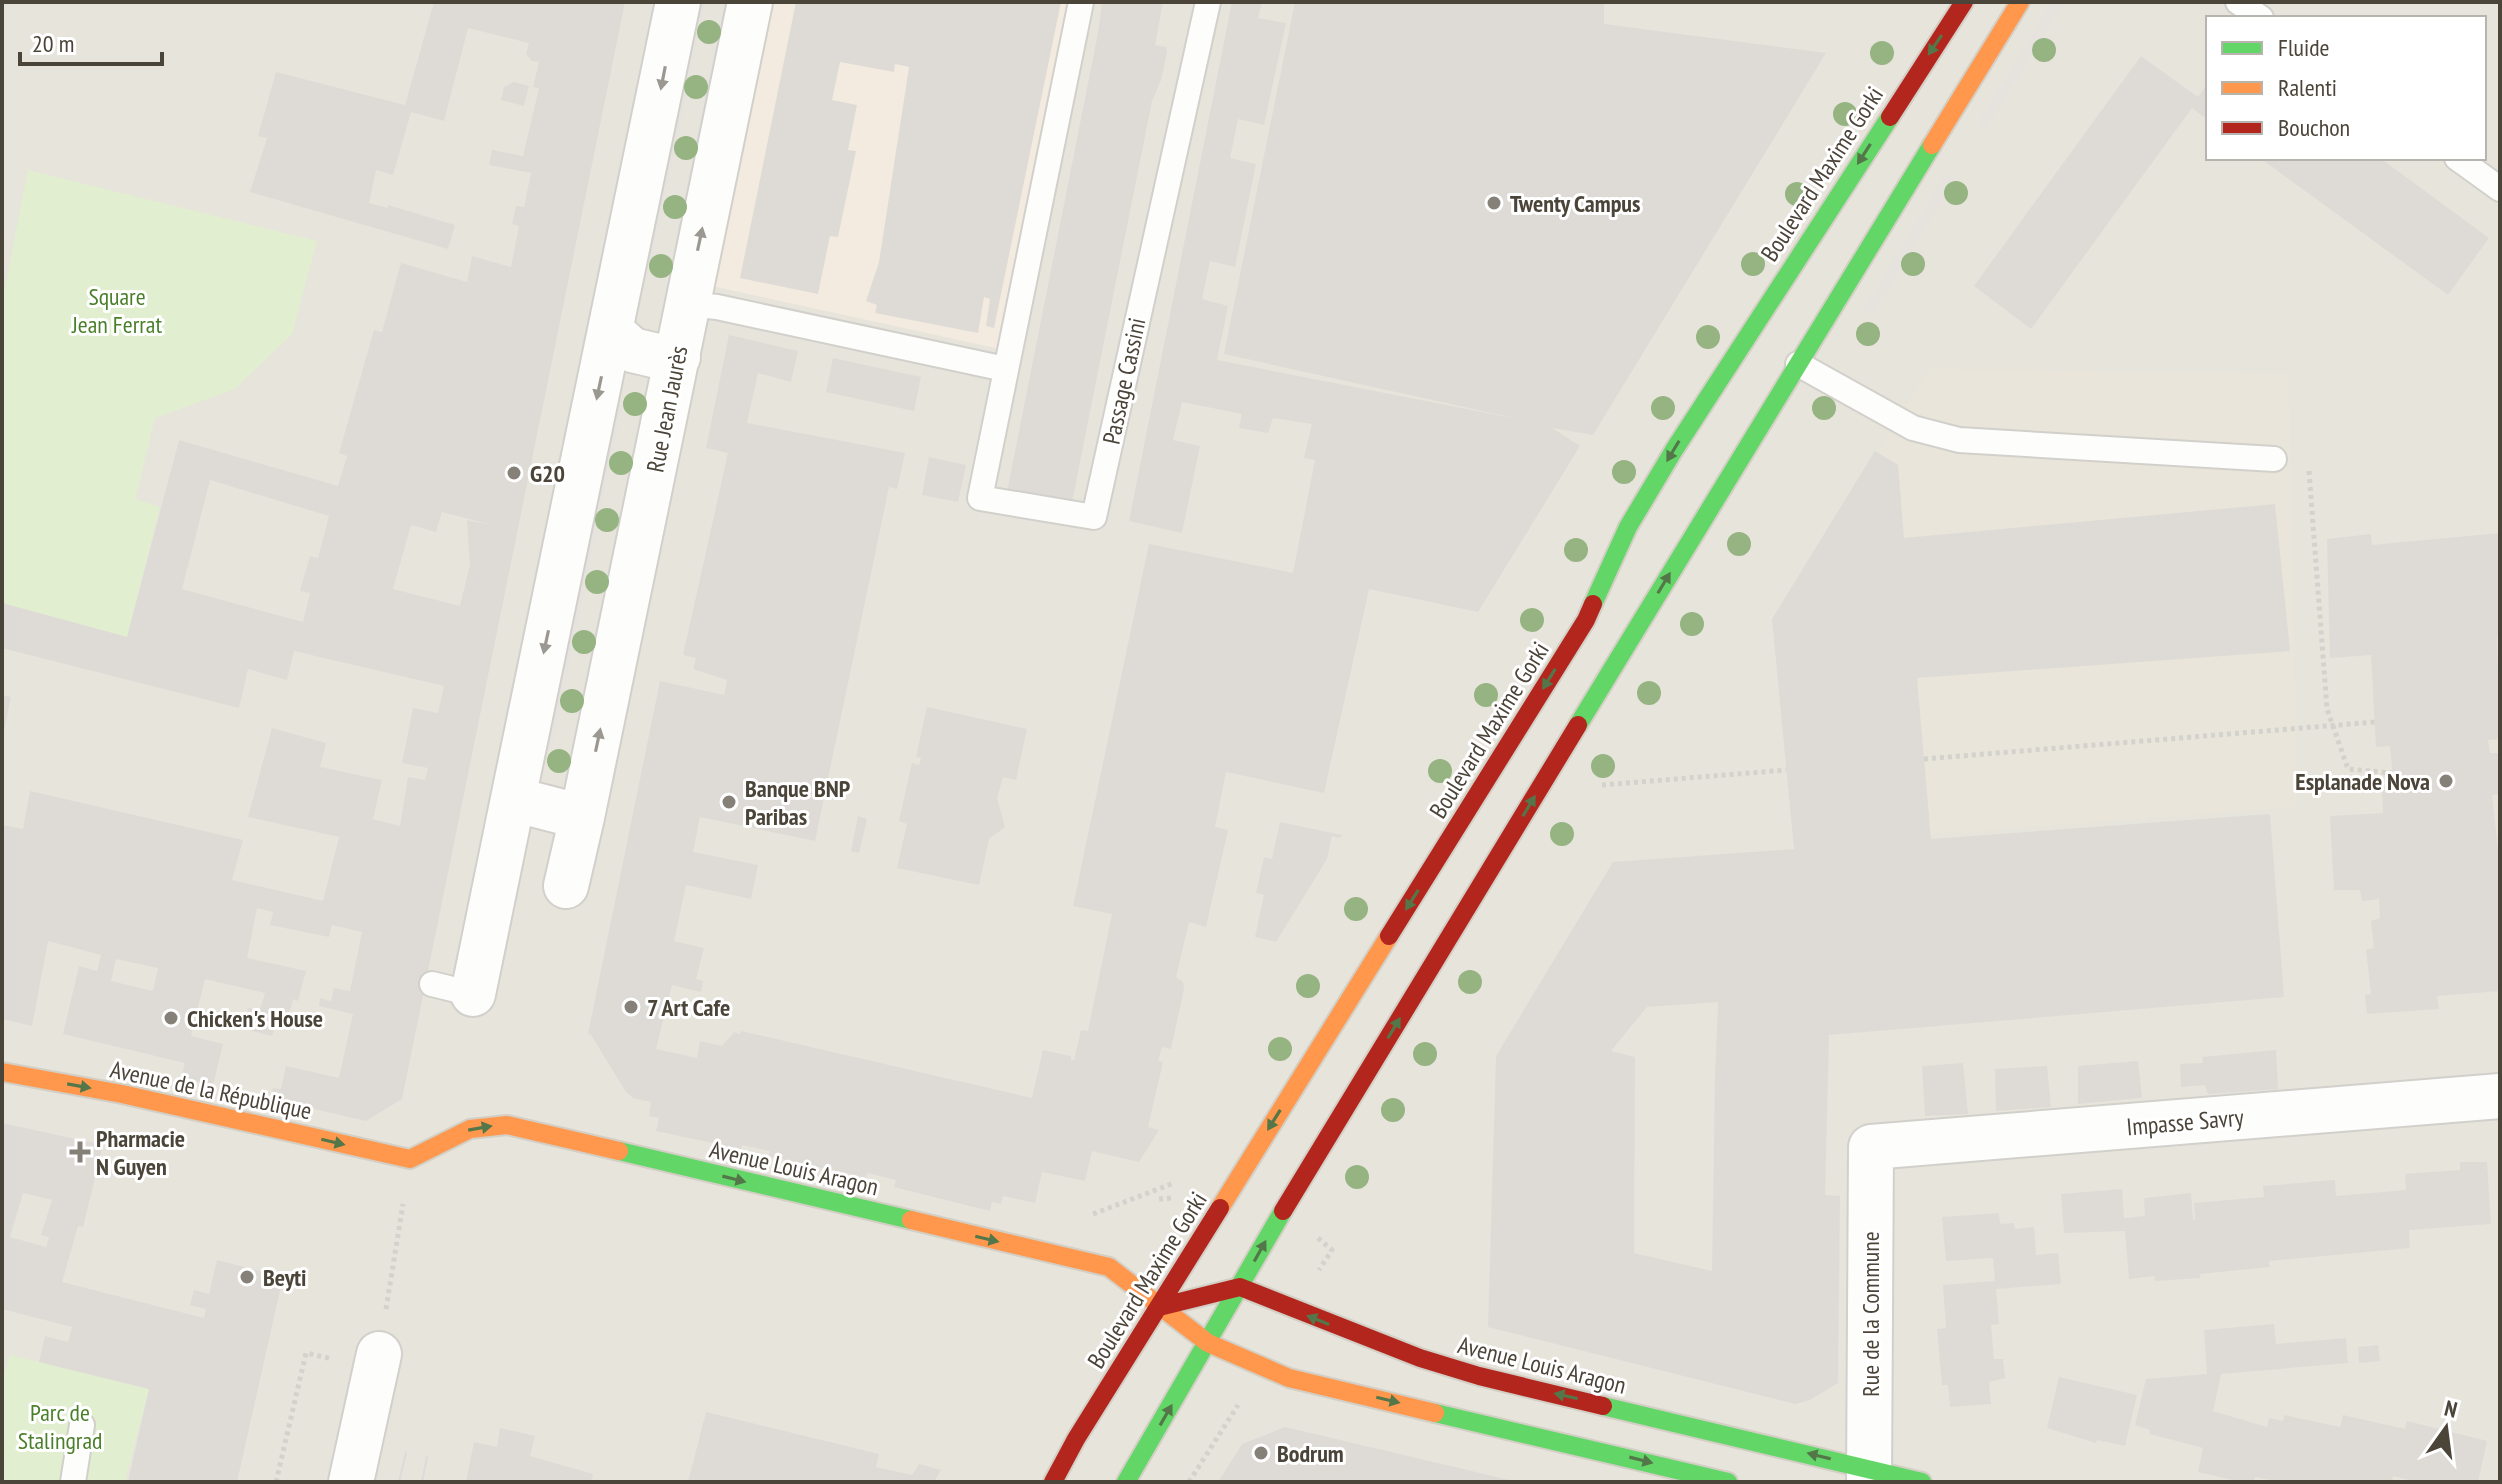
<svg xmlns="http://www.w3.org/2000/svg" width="2502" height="1484" viewBox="0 0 2502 1484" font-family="'PT Sans Narrow',sans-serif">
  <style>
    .residential { fill: #e7e4dc; fill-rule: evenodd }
    .commercial { fill: #f3ebdf }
    .education { fill: #eae5da }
    .green { fill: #e1eecf }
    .parking { fill: #e6e3df }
    .building { fill: #dedbd6; fill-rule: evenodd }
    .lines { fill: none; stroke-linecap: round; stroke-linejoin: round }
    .lane-casing { stroke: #d2d0cb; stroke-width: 28 }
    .street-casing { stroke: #d2d0cb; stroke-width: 48 }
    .fast-casing { stroke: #d3cfc5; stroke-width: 22 }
    .slow-casing { stroke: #d3cfc5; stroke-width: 22 }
    .jam-casing { stroke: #d3cfc5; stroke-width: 22 }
    .path { stroke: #d3d2cc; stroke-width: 5; stroke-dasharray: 4 4; stroke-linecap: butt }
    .lane { stroke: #fdfdfc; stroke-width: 24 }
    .street { stroke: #fdfdfc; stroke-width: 44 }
    .fast { stroke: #63d668; stroke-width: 18 }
    .slow { stroke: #ff974d; stroke-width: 18 }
    .jam { stroke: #b3261e; stroke-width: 18 }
    .tram { stroke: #dbdbda; stroke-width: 2 }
    .tree { fill: #96b382 }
    .oneway { fill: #537749 }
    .oneway2 { fill: #9b9791 }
    .poi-dot { fill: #868178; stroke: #fff; stroke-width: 3 }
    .labels { text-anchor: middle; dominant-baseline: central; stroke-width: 6; stroke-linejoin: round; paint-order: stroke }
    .street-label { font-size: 24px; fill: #4b4439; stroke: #fff }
    .poi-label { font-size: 24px; font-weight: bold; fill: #4b4439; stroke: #fff; text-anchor: start }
    .park-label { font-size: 24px; fill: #4a7f2a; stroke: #fff }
  </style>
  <rect width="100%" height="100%" fill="#f4f2ee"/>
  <path class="residential" d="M2,2H2500V1482H2ZM2208,18H2484V158H2208Z"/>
  <path class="commercial" d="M773,2H1072L1000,349L712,286Z"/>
  <path class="education" d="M1930,369L2289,374L2297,807L1796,844L1778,614Z"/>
  <path class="green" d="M28,170L317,241L292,334L235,389L155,418L135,499L160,507L127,637L2,603V302Z
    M10,1355L149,1389L125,1482H2V1381Z"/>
  <path class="parking" d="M691,2H705L651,265L638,263Z
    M724,2H738L682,272L670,270Z
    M2052,2H2065L1986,129L1977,124Z
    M1946,174L1955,179L1875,311L1861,313Z
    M610,400L622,406L552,750L539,747Z"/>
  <path class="building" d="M434,2H625L402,1099L366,1121L271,1099L273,1088L281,1089L286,1066L339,1078L353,1014L319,1006L320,998L331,1001L334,988L350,991L362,932L332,925L329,937L270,925L273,912L257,908L247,958L306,971L298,1001L293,999L286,1025L276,1023L272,1036L244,1029L248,1008L260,1009L265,993L205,979L191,1036L223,1044L213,1085L181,1078L185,1063L63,1034L79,966L97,971L101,955L48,941L32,1026L2,1019V937L5,924H2V825L23,829L30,791L243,840L232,880L323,901L339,837L248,817L272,728L326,743L320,767L382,780L373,819L400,826L408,777L425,780L428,768L402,763L413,708L438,713L444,686L294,651L287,680L248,669L239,708L2,648V603L127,637L179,440L338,486L347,456L339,453L374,330L382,332L401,263L467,282L472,256L511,267L519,226L512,224L516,206L524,207L531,173L489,165L492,150L523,156L539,88L533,87L539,62L532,61L526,54L529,43L468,28L444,121L411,112L393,175L376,170L369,203L388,208V205L455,225L448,249L250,192L267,138L258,136L276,72L405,105ZM210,480L329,516L318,558L310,556L300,591L310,593L303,622L182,589ZM442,512L492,525L467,520L470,565L460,606L393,589L411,525L436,532ZM116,959L158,968L153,991L111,981Z
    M796,2H1061L994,328L986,326L990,299L984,297L978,333L875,313L877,305L866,301L879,262L909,67L895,64L894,72L840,62L832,100L857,105L848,150L856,151L838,237L830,236L818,294L740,278Z
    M1102,2H1163L1155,45L1166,47L1167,52L1161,80L1152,101L1071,507L1007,492L1098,33Z
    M1232,2H1262L1258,18L1286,23L1264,125L1238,119L1230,158L1256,164L1235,267L1210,261L1202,299L1228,306L1217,360L1523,420L1224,354L1295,2H1604V24L1826,53L1593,435L1552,428L1580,446L1478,612L1369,589L1324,793L1226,772L1215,827L1228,830L1206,927L1189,922L1176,977L1183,982L1184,989L1171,1049L1162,1047L1158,1061L1163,1062L1148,1127L1159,1130L1139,1162L1092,1151L1085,1181L1042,1172L1035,1203L1003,1196L1001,1204L992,1202L990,1211L894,1187L896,1180L867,1173L866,1178L769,1156L770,1151L742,1145L741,1149L656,1131L659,1118L649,1116L651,1102L633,1098L626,1092L591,1035L588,1034L660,681L724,695L727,680L693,669L696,658L683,655L728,453L706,448L729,335L798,351L791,382L758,373L747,423L905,453L897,489L889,487L815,841L700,817L693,852L758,865L751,899L686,885L674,941L704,948L696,979L703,981L701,992L672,985L656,1049L697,1058L700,1041L722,1046L734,1032L740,1034L741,1031L1032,1098L1043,1050L1071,1056V1060H1074L1081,1030L1088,1031L1112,914L1073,906L1149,544L1293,573L1315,460L1304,458L1312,424L1273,418L1268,433L1239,428L1242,414L1182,402L1173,440L1200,446L1182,533L1129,521Z
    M2141,56L2198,97L2208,83V120L2192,108L2031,329L1974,286Z
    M514,82L529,86L524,106L501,100L504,87Z
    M2260,158H2380L2489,238L2448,295Z
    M833,358L921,377L914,411L826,392Z
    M1875,451L1898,465L1904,538L2275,504L2290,651L1917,678L1931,839L2270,814L2284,997L1829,1035L1825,1195L1840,1196L1838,1383L1810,1400L1795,1404L1488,1327L1496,1056L1613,862L1794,849L1772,619ZM1718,1002L1715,1075L1712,1271L1634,1253L1635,1057L1611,1051L1647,1007Z
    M929,457L966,465L958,502L922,495Z
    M2500,533V636H2497L2500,739L2488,740L2490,753H2500V794L2492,795L2500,868V991L2437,996L2439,1009L2367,1014L2365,995L2371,994L2366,950L2374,948L2371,921L2380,918L2379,899L2362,901L2360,890H2334L2330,816L2383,813L2382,790H2394L2390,746L2376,747L2371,655L2330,658L2327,539L2371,534L2372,545Z
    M2,695L11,697L3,736H2Z
    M927,707L1027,729L1016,780L1003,777L997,798L1005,827L989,839L979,885L897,868L907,824L899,821L912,763L919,765L921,758L916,757Z
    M858,816L867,819L859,853L851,851Z
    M1280,822L1342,835L1339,838L1332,836L1327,859L1276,942L1255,937L1264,895L1256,893L1264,857L1272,859Z
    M2276,1050L2278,1089L2208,1094L2205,1085L2181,1087L2180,1064L2203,1063L2202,1057Z
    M2138,1061L2142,1098L2078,1104V1066Z
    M1963,1063L1968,1114L1925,1116L1922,1066Z
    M2047,1066L2051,1107L1996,1111L1995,1069Z
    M2,1123L103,1145L83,1227L78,1226L62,1282L204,1318L206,1309L190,1305L194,1290L209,1294L217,1260L283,1277L237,1482H128L149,1389L39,1362L45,1336L68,1342L72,1327L2,1309ZM23,1193L52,1200L41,1235L49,1237L46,1247L10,1237Z
    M2460,1162H2487L2491,1224L2409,1230L2410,1248L2269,1261L2270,1267L2200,1274V1278L2155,1281L2154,1276L2129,1279L2125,1231L2064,1233L2061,1194L2122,1189L2124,1218L2145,1216L2144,1198L2191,1193L2193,1220H2195L2194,1203L2264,1197L2263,1186L2335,1180L2336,1196L2406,1190L2405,1174L2460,1170Z
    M1999,1213L2000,1224L2014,1223L2015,1229L2034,1227L2036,1255L2058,1253L2061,1284L1996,1289L1999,1324L1991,1325L1994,1359H2003L2005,1378L1989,1382L1991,1404L1950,1407L1948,1385H1942L1937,1329L1946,1328L1943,1285L1995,1281L1993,1258L1946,1261L1942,1217Z
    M2274,1324L2276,1344L2346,1338L2348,1363L2221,1374L2213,1411L2267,1427L2269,1418L2283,1421L2284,1415L2340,1427L2343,1415L2405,1429L2407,1421L2487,1441L2478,1482H2417L2393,1476L2392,1482H2281L2255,1477L2254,1482H2241L2198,1472L2203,1448L2150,1434V1430L2135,1425L2146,1379L2207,1374L2204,1330Z
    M2378,1345L2380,1361L2359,1363L2358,1347Z
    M2059,1377L2137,1395L2125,1446L2097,1440L2096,1443L2047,1428Z
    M706,1412L879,1454L876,1467L912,1475L919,1464L941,1470L934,1482H688Z
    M1285,1427L1514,1481V1482H1218L1242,1444Z
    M500,1428L535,1436L530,1456L593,1474L591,1482H466L474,1442L497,1447Z"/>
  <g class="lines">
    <g class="lane-casing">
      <path id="lane" d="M1081,2L980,498L1094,517L1208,2
        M2238,2L2261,18
        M2457,158L2500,189
        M686,304L717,307L1005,369
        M1798,364L1913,428L1959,440L2274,459
        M432,984L473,994
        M73,1482L82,1425"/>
    </g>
    <g class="street-casing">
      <path id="street" d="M611,331L632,350L662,357H678
        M582,817L513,799L678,2
        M566,886L582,817L750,2
        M473,994L513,799
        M351,1482L379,1354
        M1869,1482L1871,1147L2500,1096"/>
    </g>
    <g class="fast-casing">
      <path id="fast" d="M1593,604L1628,527L1674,450L1890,117
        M1578,725L1932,145
        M619,1151L911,1220
        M1603,1406L1922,1482
        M1435,1413L1728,1482
        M1126,1482L1283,1211"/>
    </g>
    <g class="slow-casing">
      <path id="slow" d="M1932,145L2020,2
        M2,1072L122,1094L410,1159L470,1129L507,1125L619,1151
        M1220,1208L1389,936
        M911,1220L1109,1267L1208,1343L1289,1378L1435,1413"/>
    </g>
    <g class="jam-casing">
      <path id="jam" d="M1890,117L1964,2
        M1389,936L1586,620L1593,604
        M1283,1211L1578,725
        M1159,1307L1240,1287L1420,1358L1479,1376L1603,1406
        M1053,1482L1076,1439L1220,1208"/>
    </g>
    <path class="path" d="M2309,471L2327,709L2348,769L2392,773
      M1924,759L2375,722
      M1602,785L1786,770
      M1159,1199L1172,1198
      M1093,1214L1174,1183
      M1318,1238L1332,1250L1319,1270
      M386,1309L403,1204
      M276,1482L306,1353L333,1359
      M1189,1482L1238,1405"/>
    <use href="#lane" class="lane"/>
    <use href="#street" class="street"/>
    <use href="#fast" class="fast"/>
    <use href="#slow" class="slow"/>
    <use href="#jam" class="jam"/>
    <path class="tram" d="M399,1482L406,1453
      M422,1482L427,1457"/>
  </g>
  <g class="tree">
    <circle cx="709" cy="32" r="12"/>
    <circle cx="2044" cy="50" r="12"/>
    <circle cx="1882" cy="53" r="12"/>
    <circle cx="696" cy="87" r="12"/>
    <circle cx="1845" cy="114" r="12"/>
    <circle cx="686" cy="148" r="12"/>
    <circle cx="1956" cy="193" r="12"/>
    <circle cx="1797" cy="194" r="12"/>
    <circle cx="675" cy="207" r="12"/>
    <circle cx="1753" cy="264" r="12"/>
    <circle cx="1913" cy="264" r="12"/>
    <circle cx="661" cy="266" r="12"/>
    <circle cx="1868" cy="334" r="12"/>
    <circle cx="1708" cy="337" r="12"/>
    <circle cx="635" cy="404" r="12"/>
    <circle cx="1663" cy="408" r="12"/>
    <circle cx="1824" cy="408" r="12"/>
    <circle cx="621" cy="463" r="12"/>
    <circle cx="1624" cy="472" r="12"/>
    <circle cx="607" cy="520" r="12"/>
    <circle cx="1739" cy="544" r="12"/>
    <circle cx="1576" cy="550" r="12"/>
    <circle cx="597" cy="582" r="12"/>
    <circle cx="1532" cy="620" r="12"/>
    <circle cx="1692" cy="624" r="12"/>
    <circle cx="584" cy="642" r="12"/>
    <circle cx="1649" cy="693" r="12"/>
    <circle cx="1486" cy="695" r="12"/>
    <circle cx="572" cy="701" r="12"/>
    <circle cx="559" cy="761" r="12"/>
    <circle cx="1603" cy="766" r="12"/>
    <circle cx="1440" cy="771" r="12"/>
    <circle cx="1562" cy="834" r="12"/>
    <circle cx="1356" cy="909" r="12"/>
    <circle cx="1470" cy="982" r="12"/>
    <circle cx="1308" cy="986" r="12"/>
    <circle cx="1280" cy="1049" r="12"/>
    <circle cx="1425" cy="1054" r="12"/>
    <circle cx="1393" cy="1110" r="12"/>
    <circle cx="1357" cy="1177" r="12"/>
  </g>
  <defs><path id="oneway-solid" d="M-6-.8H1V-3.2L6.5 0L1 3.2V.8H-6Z" transform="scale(2)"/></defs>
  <g class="oneway">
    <use href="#oneway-solid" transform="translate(1935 45) rotate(124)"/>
    <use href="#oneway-solid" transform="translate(1864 154) rotate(123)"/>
    <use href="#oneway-solid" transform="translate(1673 451) rotate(121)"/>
    <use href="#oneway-solid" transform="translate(1664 583) rotate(-59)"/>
    <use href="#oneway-solid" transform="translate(1549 679) rotate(122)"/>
    <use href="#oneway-solid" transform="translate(1529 806) rotate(-59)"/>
    <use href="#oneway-solid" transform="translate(1412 900) rotate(122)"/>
    <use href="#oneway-solid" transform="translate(1394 1028) rotate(-59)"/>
    <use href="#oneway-solid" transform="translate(79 1086) rotate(10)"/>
    <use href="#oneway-solid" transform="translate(1274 1120) rotate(122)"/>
    <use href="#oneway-solid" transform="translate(480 1128) rotate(-10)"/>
    <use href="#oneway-solid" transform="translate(333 1142) rotate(13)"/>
    <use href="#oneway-solid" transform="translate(734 1179) rotate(14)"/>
    <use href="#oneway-solid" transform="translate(987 1239) rotate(13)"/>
    <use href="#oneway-solid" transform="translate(1260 1251) rotate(-61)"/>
    <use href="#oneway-solid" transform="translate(1318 1320) rotate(-158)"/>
    <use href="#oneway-solid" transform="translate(1566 1396) rotate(-167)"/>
    <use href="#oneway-solid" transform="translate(1388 1400) rotate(13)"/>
    <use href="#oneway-solid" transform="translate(1166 1415) rotate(-60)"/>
    <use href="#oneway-solid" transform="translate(1819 1456) rotate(-166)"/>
    <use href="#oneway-solid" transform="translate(1641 1460) rotate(14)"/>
  </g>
  <g class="oneway2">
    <use href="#oneway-solid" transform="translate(663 78) rotate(101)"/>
    <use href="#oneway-solid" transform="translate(700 239) rotate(-78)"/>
    <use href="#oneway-solid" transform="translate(599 388) rotate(102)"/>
    <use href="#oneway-solid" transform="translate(546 642) rotate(102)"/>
    <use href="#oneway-solid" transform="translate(598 740) rotate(-78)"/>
  </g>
  <g class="poi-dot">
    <circle cx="1494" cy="203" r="8"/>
    <circle cx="514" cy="473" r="8"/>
    <circle cx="2446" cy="781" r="8"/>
    <circle cx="729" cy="802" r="8"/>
    <circle cx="631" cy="1007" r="8"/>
    <circle cx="171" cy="1018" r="8"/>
    <path d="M76 1140h8v8h8v8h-8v8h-8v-8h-8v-8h8z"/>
    <circle cx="247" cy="1277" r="8"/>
    <circle cx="1261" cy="1453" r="8"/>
  </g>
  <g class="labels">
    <g class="street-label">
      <text transform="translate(1822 174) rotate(-57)">Boulevard Maxime Gorki</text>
      <text transform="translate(1124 381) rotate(-78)">Passage Cassini</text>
      <text transform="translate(667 409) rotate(-79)">Rue Jean Jaurès</text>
      <text transform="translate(1489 730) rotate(-58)">Boulevard Maxime Gorki</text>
      <text transform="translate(211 1090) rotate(12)">Avenue de la République</text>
      <text transform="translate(2185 1122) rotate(-5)">Impasse Savry</text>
      <text transform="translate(794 1168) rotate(13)">Avenue Louis Aragon</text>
      <text transform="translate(1147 1280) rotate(-58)">Boulevard Maxime Gorki</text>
      <text transform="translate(1870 1314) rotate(-90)">Rue de la Commune</text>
      <text transform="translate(1542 1365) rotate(14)">Avenue Louis Aragon</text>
    </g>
    <g class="poi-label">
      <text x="1510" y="203">Twenty Campus</text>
      <text x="530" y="473">G20</text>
      <text x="2430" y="781" text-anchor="end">Esplanade Nova</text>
      <text x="745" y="788">Banque BNP<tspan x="745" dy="28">Paribas</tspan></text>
      <text x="647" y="1007">7 Art Cafe</text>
      <text x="187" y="1018">Chicken's House</text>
      <text x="96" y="1138">Pharmacie<tspan x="96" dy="28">N Guyen</tspan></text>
      <text x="263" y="1277">Beyti</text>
      <text x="1277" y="1453">Bodrum</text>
    </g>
    <g class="park-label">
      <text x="117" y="296">Square<tspan x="117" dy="28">Jean Ferrat</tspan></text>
      <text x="60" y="1412">Parc de<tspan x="60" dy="28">Stalingrad</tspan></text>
    </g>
  </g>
  <rect width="2502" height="1484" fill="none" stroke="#4b4439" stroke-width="8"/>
  <rect x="2206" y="16" width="280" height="144" fill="#ffffff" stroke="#b7b4b0" stroke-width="2"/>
  <rect x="2222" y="42" width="40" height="12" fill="#63d668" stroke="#b7b4b0" stroke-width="2"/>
  <text x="2278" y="56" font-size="24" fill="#4b4439">Fluide</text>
  <rect x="2222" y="82" width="40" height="12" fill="#ff974d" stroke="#b7b4b0" stroke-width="2"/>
  <text x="2278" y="96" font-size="24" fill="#4b4439">Ralenti</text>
  <rect x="2222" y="122" width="40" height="12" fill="#b3261e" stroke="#b7b4b0" stroke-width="2"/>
  <text x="2278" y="136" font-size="24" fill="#4b4439">Bouchon</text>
  <g transform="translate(2446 1428) rotate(14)" stroke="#ffffff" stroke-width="6" paint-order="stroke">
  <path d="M0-6L14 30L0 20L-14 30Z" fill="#4b4439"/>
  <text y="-12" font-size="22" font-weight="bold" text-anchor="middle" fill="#4b4439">N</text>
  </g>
  <path d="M20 52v12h142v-12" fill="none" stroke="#4b4439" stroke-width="4"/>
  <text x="32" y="52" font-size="24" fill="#4b4439" stroke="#ffffff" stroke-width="6" paint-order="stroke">20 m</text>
</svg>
